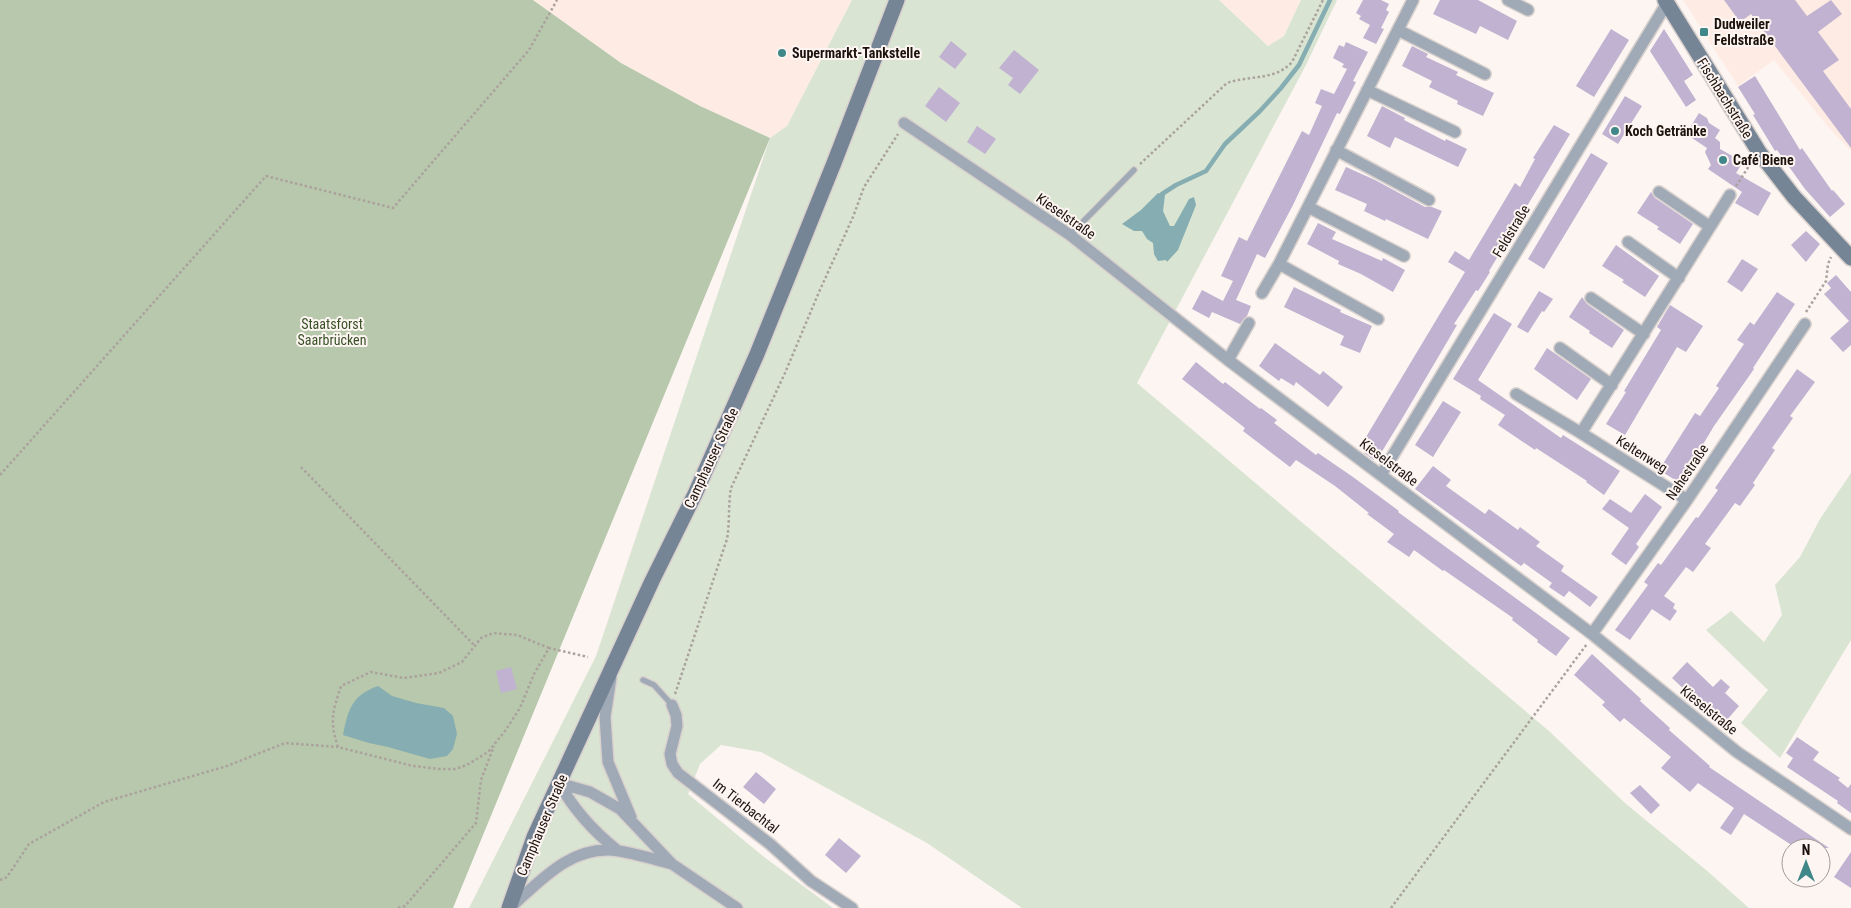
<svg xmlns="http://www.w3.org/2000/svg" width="1851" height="908" viewBox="0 0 1851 908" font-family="'Roboto Condensed',sans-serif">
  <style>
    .built { fill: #feece4 }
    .green { fill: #d9e5d2 }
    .forest { fill: #b7c8ac }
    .water { fill: #86adb1 }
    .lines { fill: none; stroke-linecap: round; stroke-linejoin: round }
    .stream { stroke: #86adb1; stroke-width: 4.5 }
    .building { fill: #c0b2d0 }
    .lane-casing { stroke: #d9d1cd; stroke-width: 8 }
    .street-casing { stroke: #d9d1cd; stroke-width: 14 }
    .secondary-casing { stroke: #d9d1cd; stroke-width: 18 }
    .path { stroke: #aba19d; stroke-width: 2.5; stroke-dasharray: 2.5 2.5; stroke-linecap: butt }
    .lane { stroke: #a0aab6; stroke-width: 5.5 }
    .street { stroke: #a0aab6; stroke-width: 11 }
    .secondary { stroke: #768596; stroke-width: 15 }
    .poi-dot { fill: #3f8789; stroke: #fdf5f2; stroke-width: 2 }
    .labels { text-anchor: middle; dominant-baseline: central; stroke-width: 4; stroke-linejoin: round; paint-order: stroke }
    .poi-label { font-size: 14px; font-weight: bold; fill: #1d110b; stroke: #fdf5f2; text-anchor: start }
    .street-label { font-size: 14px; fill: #1d110b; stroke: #fdf5f2 }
    .park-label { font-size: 14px; fill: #375025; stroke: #fdf5f2 }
  </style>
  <rect width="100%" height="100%" fill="#fdf5f2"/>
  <path class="built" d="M533,0H852L787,126L770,138L700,106L621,63Z
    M1219,0H1301L1284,36L1268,46Z
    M1683,0H1851V151L1828,127L1774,60L1738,86Z"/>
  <path class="green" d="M852,0H1219L1268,46L1284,36L1301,0H1337L1306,65L1137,383L1549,731L1625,803L1706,870L1749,908H1022L927,843L761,752L721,745L700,764L688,794L764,857L833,908H469L596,656L770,138L787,126Z
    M1851,473V640L1780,758L1741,723L1768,690L1706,630L1731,611L1764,642L1782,615L1775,585L1800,557L1820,519Z"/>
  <path class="forest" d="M0,0H533L621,63L700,106L770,138L453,908H0Z"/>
  <path class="water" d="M1158,193L1165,195L1163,211L1170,226H1174L1189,199L1194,197L1196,205L1178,250L1167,262L1166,260L1158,261L1154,254L1153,243L1147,239L1142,231H1134L1122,224L1141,210Z
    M378,686L392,696L416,703L444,708L453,716L457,734L453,749L447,756L430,759L388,747L369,743L343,735C348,710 352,695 378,686Z"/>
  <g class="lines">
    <path class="stream" d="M1162,194L1176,185L1206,171L1225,144L1260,111L1281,88L1299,65L1330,0"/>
  </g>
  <path class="building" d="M1363,0H1381L1389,4L1386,10L1389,12L1381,28L1384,29L1376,44L1363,38L1370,25L1359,19L1361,16L1356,13Z
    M1440,0H1478L1517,21L1508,40L1480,26L1476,34L1433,14Z
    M1724,0H1795L1807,16L1831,0L1842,14L1818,32L1839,60L1823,71L1851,109V148L1751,14L1740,22Z
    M1611,29L1629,40L1594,97L1576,86Z
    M1664,29L1693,75L1684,81L1696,100L1686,107L1650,51Z
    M951,41L967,54L955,69L939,57Z
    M1346,42L1368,52L1353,81L1356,82L1340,114L1337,113L1293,205L1265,258L1257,254L1236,300L1251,306L1247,316L1240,324L1212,312L1209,318L1192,309L1202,290L1223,301L1233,281L1221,276L1239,237L1247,241L1302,131L1309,135L1322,106L1315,103L1321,89L1334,94L1347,69L1342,67L1344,64L1333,58L1339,45L1344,47Z
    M1412,46L1428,54L1426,57L1458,72L1456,75L1494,93L1483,116L1457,104L1458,101L1429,87L1432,81L1402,66Z
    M1014,50L1039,70L1020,94L1008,85L1013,78L999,68Z
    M1755,76L1800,150L1802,148L1832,191L1833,190L1845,204L1830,217L1805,189L1777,150L1775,151L1753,115L1755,114L1738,87Z
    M939,87L960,103L946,122L925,106Z
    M1625,96L1642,106L1618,144L1602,134Z
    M1382,106L1405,118L1404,120L1445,141L1446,139L1467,149L1458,167L1395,137L1390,148L1367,136Z
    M1699,113L1707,118L1709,123L1720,130L1715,138L1720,142V149L1743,162L1736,173L1771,193L1758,216L1735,203L1742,192L1708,169L1711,165L1705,152L1707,148L1686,134Z
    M1554,125L1570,134L1514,228H1515L1489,271L1490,272L1478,291L1476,290L1454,324L1457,325L1403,417L1381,453L1379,451L1374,460L1364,453L1369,445L1363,442L1465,272L1448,262L1455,251L1469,260L1515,183L1520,187L1535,159L1533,158Z
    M977,126L996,139L985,154L967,142Z
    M1591,153L1608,163L1544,269L1528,259Z
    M1346,167L1375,180L1425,207H1432L1442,211L1428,239L1386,219L1385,221L1364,211L1367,204L1335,190Z
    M1651,192L1655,198L1693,224L1680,244L1657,229L1659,227L1637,213Z
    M1318,223L1336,232L1332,239L1382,261L1383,258L1405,270L1393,292L1361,274L1338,264L1339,261L1307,244Z
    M1806,231L1820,244L1806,262L1791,245Z
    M1616,245L1659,276L1645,297L1622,282L1624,280L1602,266Z
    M1742,259L1758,269L1742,292L1727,282Z
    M1836,275L1851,292V345L1843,352L1830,338L1849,321L1824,294L1831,288L1827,283Z
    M1294,287L1341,310L1340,312L1372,326L1360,353L1340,345L1344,336L1284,307Z
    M1539,291L1553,299L1544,312L1542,311L1528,333L1517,327Z
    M1777,292L1795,304L1753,368L1754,369L1714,426L1680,483L1659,470L1695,413L1700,416L1719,388L1716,386L1744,344L1737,340L1750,322L1754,325Z
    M1582,297L1587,304L1624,330L1612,348L1589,333L1590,331L1569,317Z
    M1670,305L1703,326L1686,352L1677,347L1625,435L1606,424L1626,392L1624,391L1661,330L1657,327Z
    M1494,313L1512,324L1478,380L1561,438L1563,435L1620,471L1604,495L1586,482L1587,481L1536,448L1535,450L1498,425L1505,415L1480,399L1481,396L1453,379Z
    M1275,343L1320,375L1323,371L1343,387L1328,407L1296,382L1294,386L1281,378L1279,381L1259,366Z
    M1547,348L1591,379L1577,400L1534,369Z
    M1196,362L1223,384L1225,382L1260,409L1261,408L1277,420L1274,423L1316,455L1318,453L1353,477L1399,511L1398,512L1570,638L1556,656L1537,642L1538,640L1512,620L1513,618L1444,570L1443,571L1414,550L1409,557L1387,542L1394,534L1367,514L1369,513L1335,486L1296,460L1290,467L1243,431L1245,428L1182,379Z
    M1797,369L1815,382L1790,416L1793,418L1772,448L1775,450L1753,483L1755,485L1740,506L1735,503L1705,544L1711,548L1693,572L1686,567L1664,596L1675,604L1673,608L1677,611L1670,621L1652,609L1630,640L1615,630L1648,585L1644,582L1658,563L1661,565L1696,517L1698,518L1718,490L1715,488Z
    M1443,401L1461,412L1433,457L1415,445Z
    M1433,466L1451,480L1446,486L1485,514L1489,509L1518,530L1520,527L1540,542L1536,546L1564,566L1561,571L1598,597L1590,607L1569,591L1564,597L1549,587L1552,583L1524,563L1521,566L1415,489Z
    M1645,494L1662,507L1636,544L1639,547L1626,565L1611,554L1629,528L1602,509L1610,499L1631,513Z
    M1592,654L1641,699L1640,701L1670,728L1669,730L1710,766L1709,767L1829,848H1796L1744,814L1731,835L1720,828L1734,808L1698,783L1690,792L1661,768L1671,757L1624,718L1620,722L1602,705L1605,702L1574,675Z
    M1687,662L1713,687L1721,679L1730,687L1725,693L1739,706L1726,721L1692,691L1689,694L1672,678Z
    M511,667L517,689L501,693L496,671Z
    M1797,737L1819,752L1813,760L1840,778L1838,780L1848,788L1851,784V813L1837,803L1838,801L1787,767L1793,758L1786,753Z
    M756,772L776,789L764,804L743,787Z
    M1640,785L1660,805L1651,814L1630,793Z
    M839,838L861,856L846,873L825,855Z
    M1851,852V888L1834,877Z"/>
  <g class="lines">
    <g class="lane-casing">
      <path id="lane" d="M1070,235L1134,170
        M643,680L654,685L672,705"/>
    </g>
    <g class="street-casing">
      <path id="street" d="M1508,0L1528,10
        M1398,30L1485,74
        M1367,90L1455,132
        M904,123L1070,235L1228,360L1592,634L1737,752L1851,829
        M1336,150L1429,200
        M1659,192L1709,226
        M1308,207L1404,256
        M1628,242L1679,278
        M1279,264L1378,319
        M1262,293L1279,264L1413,0
        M1591,298L1644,334
        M1560,348L1612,385
        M1228,360L1249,323
        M1516,394L1581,433
        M1381,475L1667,3
        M1687,500L1581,433L1730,195
        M1592,634L1687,500L1805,324
        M611,678L605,717L608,762L631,817
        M672,705L676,715L677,726L670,754L672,764L678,773L770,844L811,881L852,908
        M559,783L590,792L620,809L672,864L737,908
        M559,783C574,810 593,831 617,850
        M510,908C540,881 573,843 619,851C637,854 654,859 672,864"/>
    </g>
    <g class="secondary-casing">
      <path id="secondary" d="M1665,0L1759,152L1794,197L1851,258
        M509,908L534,837L652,581L695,494L757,354L834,163L897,0"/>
    </g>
    <path class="path" d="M1140,164L1227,83C1249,75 1275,81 1292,62L1323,0
      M1736,186L1751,163
      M1806,312L1826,281L1828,264L1831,257
      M301,467L475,646
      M0,475L266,176L393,208L529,50L557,0
      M549,648L517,635L493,633L481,638L462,662L439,673L404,678L371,672L341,686C333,711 329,720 338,747L413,766L440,769H455L467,765L488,752L505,731L520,708L534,674L549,648L588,657
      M675,694L727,539C730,522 728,505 731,488L785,373L819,292L853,217L864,187L898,134
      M0,880L7,877L29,844L104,802L227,766L285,743L338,747
      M398,908L405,906L476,823L481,780L494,746
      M1391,908L1587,644"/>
    <use href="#lane" class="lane"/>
    <use href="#street" class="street"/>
    <use href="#secondary" class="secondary"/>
  </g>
  <g class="poi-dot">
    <rect x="1699" y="27" width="10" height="10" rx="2.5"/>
    <circle cx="782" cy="53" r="5"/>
    <circle cx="1615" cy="131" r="5"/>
    <circle cx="1723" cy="160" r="5"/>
  </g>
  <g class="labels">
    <g class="poi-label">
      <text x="1714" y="24">Dudweiler<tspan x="1714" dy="16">Feldstraße</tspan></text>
      <text x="792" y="53">Supermarkt-Tankstelle</text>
      <text x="1625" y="131">Koch Getränke</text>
      <text x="1733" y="160">Café Biene</text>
    </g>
    <g class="street-label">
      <text transform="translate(1725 98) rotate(58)">Fischbachstraße</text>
      <text transform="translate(1066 216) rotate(35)">Kieselstraße</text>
      <text transform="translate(1511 231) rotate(-59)">Feldstraße</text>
      <text transform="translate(1642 454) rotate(32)">Keltenweg</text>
      <text transform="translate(711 458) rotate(-65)">Camphauser Straße</text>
      <text transform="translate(1389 462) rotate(37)">Kieselstraße</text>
      <text transform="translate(1687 472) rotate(-56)">Nahestraße</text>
      <text transform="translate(1709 710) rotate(39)">Kieselstraße</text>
      <text transform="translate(746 806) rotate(38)">Im Tierbachtal</text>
      <text transform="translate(542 825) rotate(-67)">Camphauser Straße</text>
    </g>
    <g class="park-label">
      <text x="332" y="324">Staatsforst<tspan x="332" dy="16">Saarbrücken</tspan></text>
    </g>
  </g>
  <g transform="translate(1806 863)"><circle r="24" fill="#fdf5f2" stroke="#a39a96"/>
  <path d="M0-4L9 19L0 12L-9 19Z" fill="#3f8789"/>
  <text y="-8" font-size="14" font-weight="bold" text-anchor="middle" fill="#1d110b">N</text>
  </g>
</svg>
